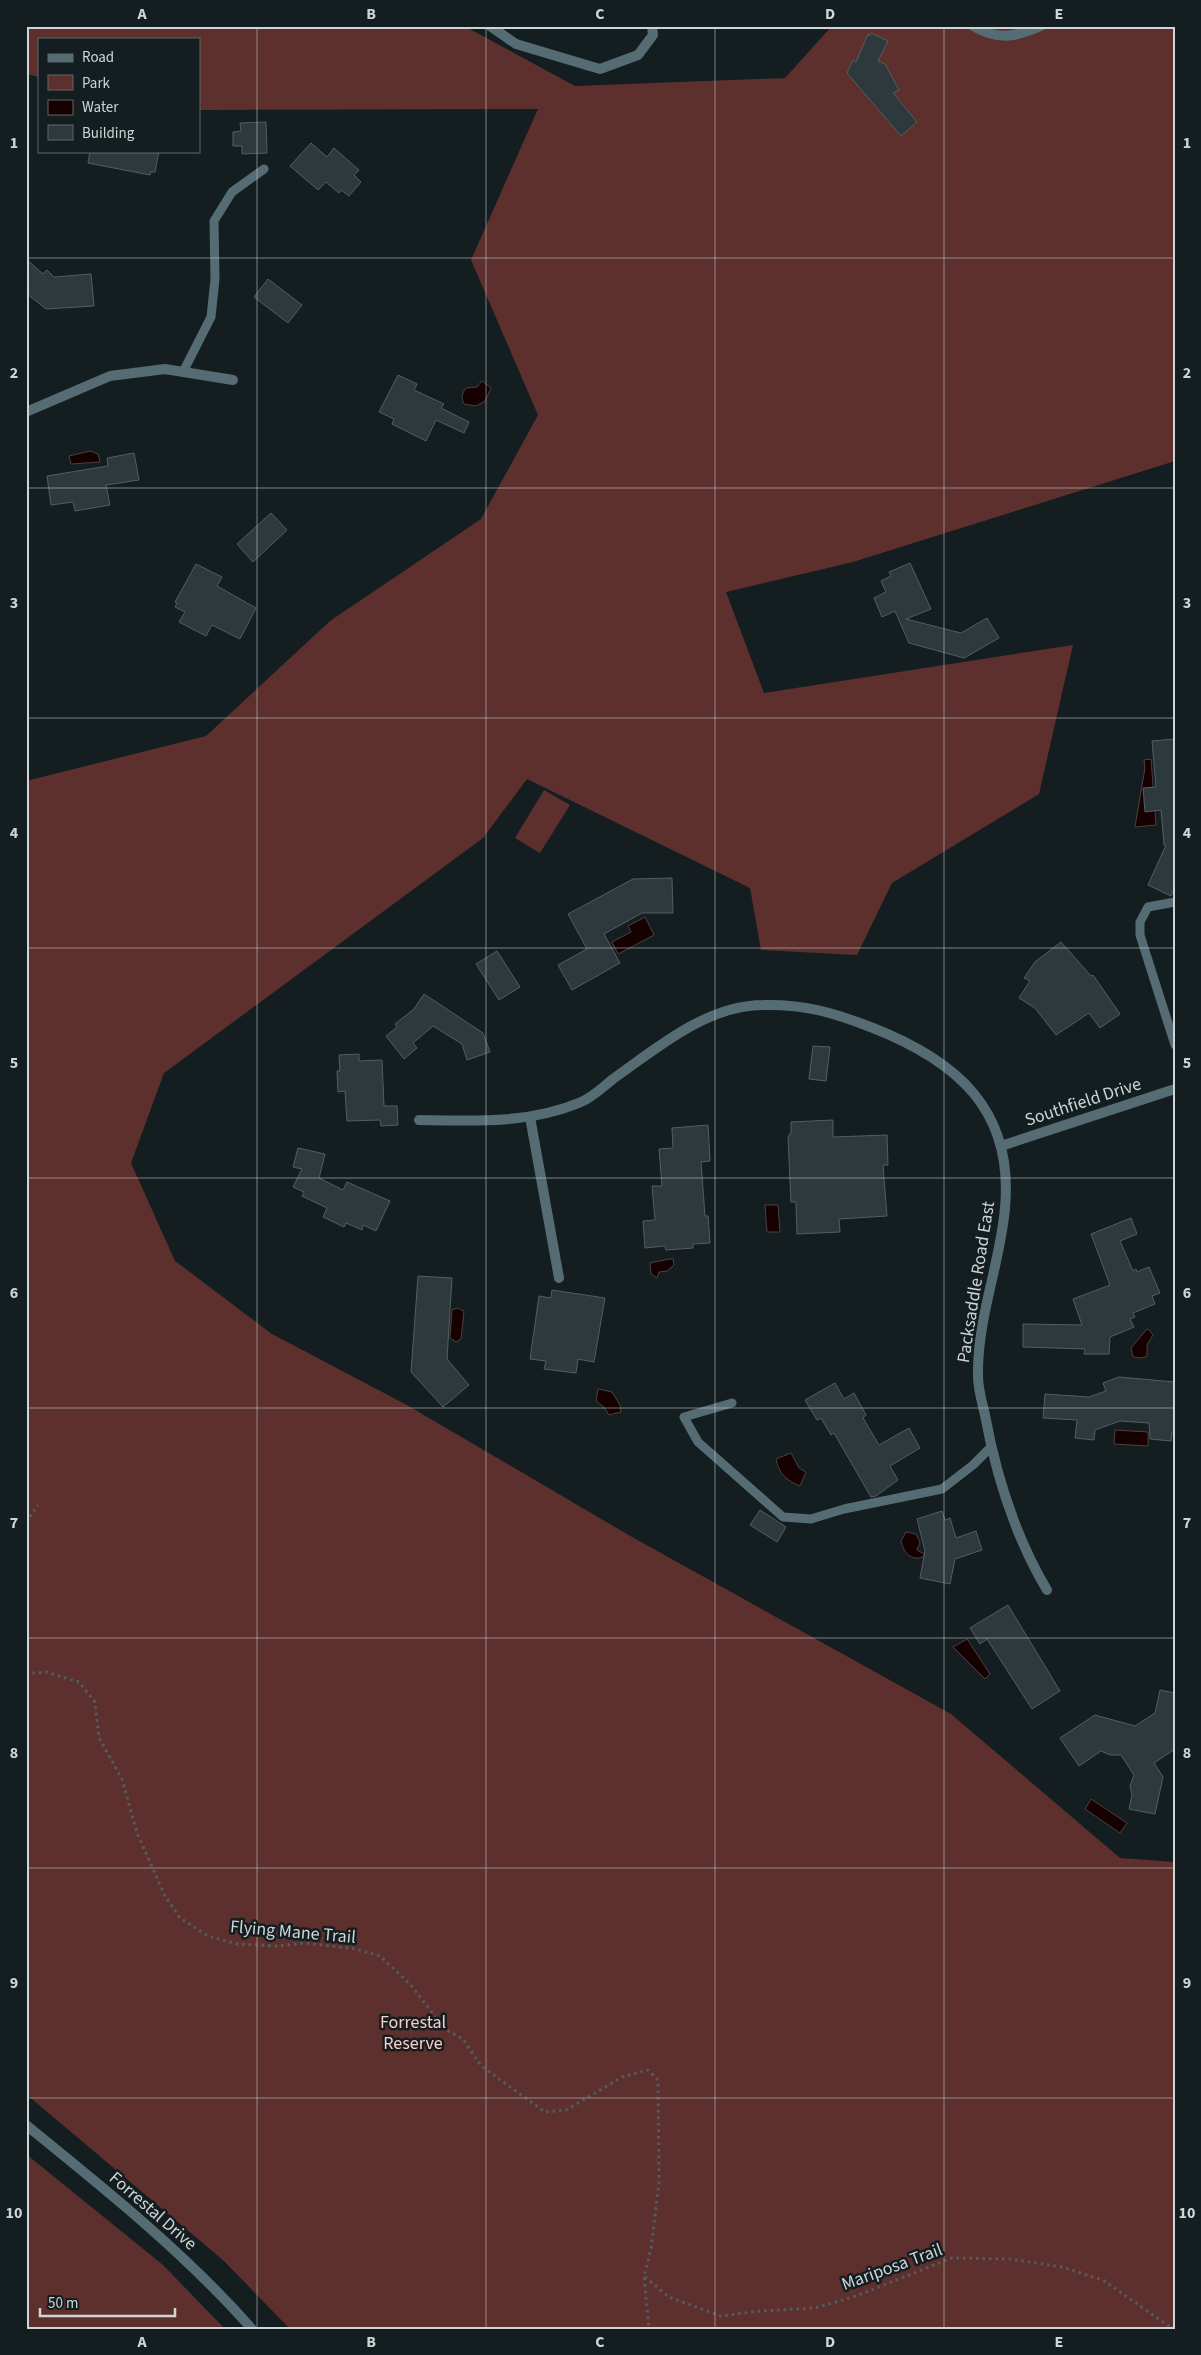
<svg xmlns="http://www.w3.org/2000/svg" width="1201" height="2355" viewBox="0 0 1201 2355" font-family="'Source Sans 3',sans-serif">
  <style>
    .green { fill: #5d302d }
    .water { fill: #170000; stroke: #4e4040 }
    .building { fill: #2e393d; stroke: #525e62 }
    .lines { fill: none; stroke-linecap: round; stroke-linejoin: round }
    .path { stroke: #535c5f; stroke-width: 3; stroke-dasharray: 2.5 4; stroke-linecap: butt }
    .lane { stroke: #556c74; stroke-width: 9 }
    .street { stroke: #556c74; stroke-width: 10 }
    .grid { fill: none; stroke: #ced5d7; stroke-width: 1; stroke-opacity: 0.55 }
    .labels { text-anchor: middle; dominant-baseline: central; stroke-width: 5; stroke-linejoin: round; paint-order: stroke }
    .street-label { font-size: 18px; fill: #ced5d7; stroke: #141e21 }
    .park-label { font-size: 18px; fill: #fdcbc6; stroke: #141e21 }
    .neatline { fill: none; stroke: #ced5d7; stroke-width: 2 }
    .grid-label { font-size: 16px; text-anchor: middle; font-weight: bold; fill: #ced5d7 }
  </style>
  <rect width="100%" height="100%" fill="#141e21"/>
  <path class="green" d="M26,26H464L575,86L785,78L832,26H1175V461L853,562L726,592L764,693L1073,645L1039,794L892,883L857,955L761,950L750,888L527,779L483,838L164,1073L131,1163L175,1261L272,1334L405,1404L632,1537L951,1714L1120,1858L1175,1862V2329H290L224,2261L26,2094V781L206,736L330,621L481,519L538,415L471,260L538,109L199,110V39H39V77L26,74Z
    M544,790L570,805L540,853L515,838Z
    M26,2154L163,2265L225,2329H26Z"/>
  <path class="water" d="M482,381L491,388L485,401L476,406L464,404C461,398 462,393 466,388L477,387Z
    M90,451L98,454L100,462L71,464L69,456Z
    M1151,759L1156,825L1135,827L1145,768L1144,760Z
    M645,917L654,935L618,954L612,942L631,932L628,926Z
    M765,1205H778L780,1232H767Z
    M670,1259H673L674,1265L667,1271L659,1272L657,1278L651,1274L650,1263Z
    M457,1308L464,1311L461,1339L456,1342L450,1338L452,1310Z
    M1148,1329L1153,1335L1147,1345V1356L1142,1358L1133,1357L1131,1348L1146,1330Z
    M598,1389L612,1392L620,1405L621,1412L609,1415L604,1407L596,1401Z
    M1115,1430L1148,1432V1446L1114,1444Z
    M791,1453L799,1468L806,1472L800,1486C786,1480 779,1474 776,1459Z
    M906,1532L916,1534L920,1542L917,1550L924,1554L923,1557C911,1561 904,1553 901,1541Z
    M967,1639L990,1674L985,1679L953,1647Z
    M1091,1799L1127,1823L1120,1833L1085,1809Z"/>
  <path class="building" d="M871,33L888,41L878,61L885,64L899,90L893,93L917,122L901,136L847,73L853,60L856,62L868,34L869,36Z
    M266,122L267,153L242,154V146H233V132L241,131L240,123Z
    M311,143L327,157L334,148L359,170L354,175L361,182L349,196L341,190L339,193L326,182L318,190L290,166Z
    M90,151H159L155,172H151L150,175L88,163Z
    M26,259L43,274L47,270L54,277L91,274L94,306L46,309L26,293Z
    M268,279L302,305L288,323L254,297Z
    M398,375L417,384L414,390L444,404L441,408L469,422L464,433L436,420L426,441L392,424L394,419L379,412Z
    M134,453L139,480L106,485L110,505L75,511L73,502L51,505L47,476L108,466L107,458Z
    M271,513L287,530L253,562L237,544Z
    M910,563L931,609L906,619L961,633L987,618L999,638L964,658L909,643L895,611L882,617L874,598L886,592L881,581L891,576L889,572Z
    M196,564L222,577L217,586L256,608L240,639L212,625L206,636L179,622L185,612L175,607L177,603L175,602Z
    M1175,739V887L1171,896L1148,885L1166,845H1164L1161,810L1145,812L1143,788L1156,787L1152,741Z
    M672,878L673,913H642L604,934L620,963L572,990L558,965L587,949L568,914L633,879Z
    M1061,942L1091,976L1093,975L1120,1014L1100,1028L1089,1013L1056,1035L1035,1008L1019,998L1030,981L1024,978L1035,962Z
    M497,951L520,987L499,1000L476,964Z
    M424,994L483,1033L490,1052L467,1060L462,1044L433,1026L413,1043L417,1048L404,1059L386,1036L397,1027L395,1024L414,1009Z
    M813,1046L830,1047L826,1081L809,1079Z
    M359,1054V1061L382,1060L384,1106H397L398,1125L381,1126L380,1120L347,1121L345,1091L338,1092L337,1071H340L339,1055Z
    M833,1120V1137L887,1135L888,1165H883L887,1216L839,1219L840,1232L797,1234L796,1202H791L788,1137L791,1132V1122Z
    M708,1125L710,1161L701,1162L705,1216H708L710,1243L693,1244V1248L666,1250L665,1246L645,1248L643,1221L655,1220L652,1186H662L659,1149L673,1148L672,1128Z
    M298,1148L325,1154L319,1178L343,1190L347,1182L390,1201L376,1231L363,1225L362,1230L346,1223L344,1227L323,1217L327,1208L302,1196L304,1192L293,1187L302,1169L293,1167Z
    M1131,1218L1137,1234L1120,1241L1133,1271L1136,1269L1137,1272L1149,1267L1160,1293L1152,1296L1155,1304L1133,1313L1135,1317L1130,1319L1134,1327L1110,1337L1109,1354H1084L1085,1349L1023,1347V1324L1082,1325L1073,1299L1110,1285L1091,1234Z
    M418,1276L452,1278L447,1359L469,1385L443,1407L411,1372Z
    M552,1290L605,1298L594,1362L578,1359L576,1373L544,1369L546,1361L530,1359L539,1296L551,1298Z
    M1119,1377L1175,1382V1432H1172L1171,1441L1150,1439L1149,1423L1120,1421L1095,1430L1094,1440L1075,1438L1077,1420L1043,1418L1045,1394L1089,1397L1106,1391L1103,1383Z
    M835,1383L844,1399L854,1393L866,1415L863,1418L879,1445L909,1428L920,1448L890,1466L898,1480L876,1496L871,1497L834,1433L831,1435L821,1418L817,1420L805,1400Z
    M760,1510L786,1527L777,1542L750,1525Z
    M942,1511L945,1520L950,1518L956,1538L976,1531L982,1550L955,1559L950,1584L920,1578L925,1551L917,1519Z
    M1008,1605L1060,1691L1032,1709L987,1639L980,1644L970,1628Z
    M1160,1690L1175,1693V1749L1154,1763L1163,1777L1155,1814L1129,1809L1132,1795L1130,1786L1134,1775L1121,1755H1110L1101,1751L1079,1766L1060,1738L1095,1715L1135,1726L1155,1713Z"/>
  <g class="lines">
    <path class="path" d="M26,1522L38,1505
      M26,1674L46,1672L79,1682L95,1702L99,1738L122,1779L137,1833L165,1896L180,1918L208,1936L237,1944L278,1946L306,1943L356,1949L380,1956L410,1984L445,2029L463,2039L481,2066L545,2112L566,2110L622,2077L648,2070L658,2080L659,2182L651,2249L644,2277L649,2329
      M645,2277L669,2297L721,2316L760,2311L815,2308L856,2296L952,2258L1010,2259L1062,2267L1103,2280L1173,2329"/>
    <path class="lane" d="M183,372L211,317L215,279L214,221L232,192L264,169
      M1175,902L1148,907L1140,922V935L1175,1045
      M732,1403L684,1417L698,1442L783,1517L811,1519L844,1509L942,1489L973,1465L991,1447"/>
    <path class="street" d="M490,26L516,44L600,69L638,55L653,35L652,26
      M973,26C999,41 1015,37 1041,26
      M26,412L110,376L165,369L233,380
      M530,1117L559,1278
      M419,1120C473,1121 530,1124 581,1102C593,1097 603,1087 613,1079C657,1048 707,1005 763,1005C805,1004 835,1013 873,1028C957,1061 1014,1110 1005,1208C1000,1265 977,1318 978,1376C978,1389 982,1402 985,1415C996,1475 1016,1538 1047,1590
      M1001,1146L1175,1089
      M26,2125C105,2189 185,2253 252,2329"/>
  </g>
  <path class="grid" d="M257,26V2329M486,26V2329M715,26V2329M944,26V2329M26,258H1175M26,488H1175M26,718H1175M26,948H1175M26,1178H1175M26,1408H1175M26,1638H1175M26,1868H1175M26,2098H1175"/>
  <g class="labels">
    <g class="street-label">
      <text transform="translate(1083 1102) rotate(-18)">Southfield Drive</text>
      <text transform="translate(976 1282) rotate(-81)">Packsaddle Road East</text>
      <text transform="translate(293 1932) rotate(5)">Flying Mane Trail</text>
      <text transform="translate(153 2211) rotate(41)">Forrestal Drive</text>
      <text transform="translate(892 2267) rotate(-20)">Mariposa Trail</text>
    </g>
    <g class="park-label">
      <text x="413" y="2022">Forrestal<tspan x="413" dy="21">Reserve</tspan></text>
    </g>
  </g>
  <rect width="1201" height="2355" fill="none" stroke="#141e21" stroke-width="55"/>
  <rect x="38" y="38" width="162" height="115" fill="#141e21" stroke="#5e676a"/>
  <rect x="48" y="54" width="25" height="8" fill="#556c74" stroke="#5e676a"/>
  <text x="82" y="62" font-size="15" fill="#ced5d7">Road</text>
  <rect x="48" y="75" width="25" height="15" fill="#5d302d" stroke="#5e676a"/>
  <text x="82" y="88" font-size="15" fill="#ced5d7">Park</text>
  <rect x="48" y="100" width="25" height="15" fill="#170000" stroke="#5e676a"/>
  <text x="82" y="112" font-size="15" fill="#ced5d7">Water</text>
  <rect x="48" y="125" width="25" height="15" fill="#2e393d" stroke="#5e676a"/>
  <text x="82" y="138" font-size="15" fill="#ced5d7">Building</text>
  <path d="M40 2308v8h135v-8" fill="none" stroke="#ced5d7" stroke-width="2.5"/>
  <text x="48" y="2308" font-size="15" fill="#ced5d7" stroke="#141e21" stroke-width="4" paint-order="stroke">50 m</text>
  <rect x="28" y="28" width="1146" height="2300" class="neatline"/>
  <g class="grid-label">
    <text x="142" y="19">A</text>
    <text x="371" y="19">B</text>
    <text x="600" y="19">C</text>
    <text x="830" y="19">D</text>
    <text x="1059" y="19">E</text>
    <text x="14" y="148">1</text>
    <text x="1187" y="148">1</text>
    <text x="14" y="378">2</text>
    <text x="1187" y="378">2</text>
    <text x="14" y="608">3</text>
    <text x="1187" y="608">3</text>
    <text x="14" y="838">4</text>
    <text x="1187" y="838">4</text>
    <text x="14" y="1068">5</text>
    <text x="1187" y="1068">5</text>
    <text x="14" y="1298">6</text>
    <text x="1187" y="1298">6</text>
    <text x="14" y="1528">7</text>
    <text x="1187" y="1528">7</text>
    <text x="14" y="1758">8</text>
    <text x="1187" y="1758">8</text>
    <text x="14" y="1988">9</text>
    <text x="1187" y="1988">9</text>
    <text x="14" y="2218">10</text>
    <text x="1187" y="2218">10</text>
    <text x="142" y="2347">A</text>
    <text x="371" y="2347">B</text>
    <text x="600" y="2347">C</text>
    <text x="830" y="2347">D</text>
    <text x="1059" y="2347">E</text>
  </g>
</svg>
